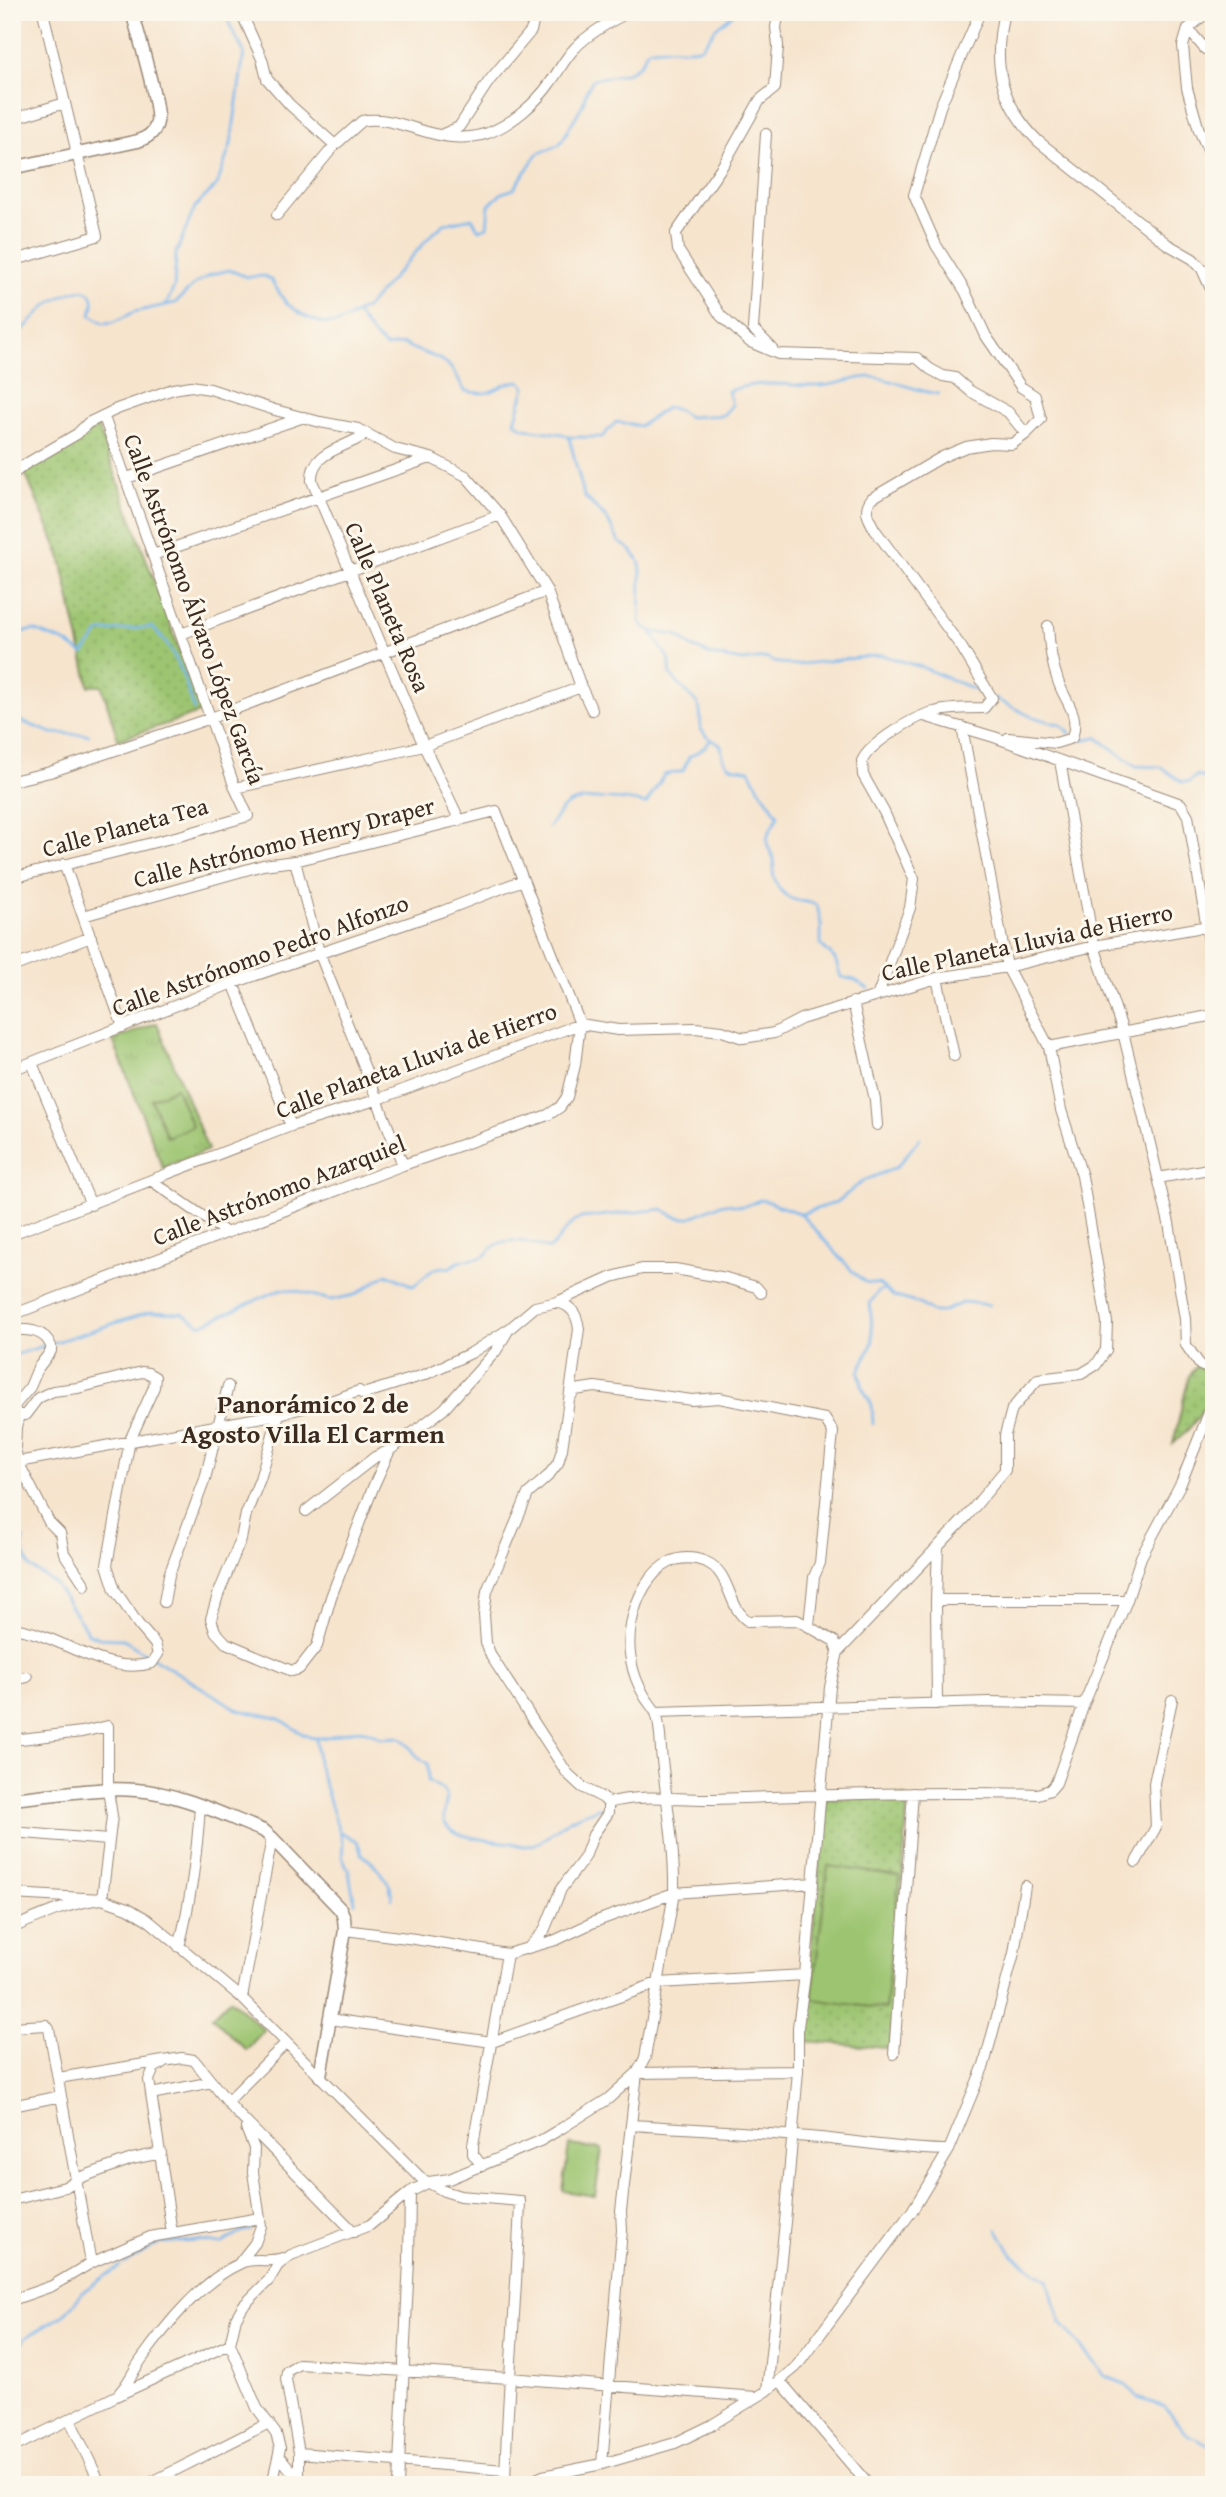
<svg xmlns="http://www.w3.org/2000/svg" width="1226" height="2497" viewBox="0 0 1226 2497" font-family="'Gentium Book Plus',serif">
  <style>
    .grass { fill: url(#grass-dots); stroke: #6c7848; stroke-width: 2 }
    .park { fill: url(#park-tufts); stroke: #6c7848; stroke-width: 2 }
    .garden { fill: #9dc571; stroke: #6c7848; stroke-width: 2 }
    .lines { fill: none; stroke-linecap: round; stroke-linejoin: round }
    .stream { stroke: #7cb9ef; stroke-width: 2.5 }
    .minor-casing { stroke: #988776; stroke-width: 12 }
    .tertiary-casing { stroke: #988776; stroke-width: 15 }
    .minor { stroke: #fff; stroke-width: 10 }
    .tertiary { stroke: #fff; stroke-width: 12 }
    .labels { text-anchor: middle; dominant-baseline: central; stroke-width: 6; stroke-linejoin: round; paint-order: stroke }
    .street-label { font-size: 24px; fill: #3b2a1e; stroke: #fbf7ec }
    .neighbourhood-label { font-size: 26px; font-weight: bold; fill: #3b2a1e; stroke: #fbf7ec }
  </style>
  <defs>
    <pattern id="grass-dots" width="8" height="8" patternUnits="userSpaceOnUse" patternTransform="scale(1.75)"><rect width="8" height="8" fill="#9dc571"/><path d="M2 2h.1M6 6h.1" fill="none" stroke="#88a961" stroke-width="1.8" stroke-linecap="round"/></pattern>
    <pattern id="park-tufts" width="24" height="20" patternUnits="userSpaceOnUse" patternTransform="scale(1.75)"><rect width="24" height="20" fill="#9dc571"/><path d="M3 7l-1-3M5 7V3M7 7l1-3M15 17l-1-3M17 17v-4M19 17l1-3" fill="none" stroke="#88a961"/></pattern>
  </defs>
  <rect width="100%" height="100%" fill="#fbf7ec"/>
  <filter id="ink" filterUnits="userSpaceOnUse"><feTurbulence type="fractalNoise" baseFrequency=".0143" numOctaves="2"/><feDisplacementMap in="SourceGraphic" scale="14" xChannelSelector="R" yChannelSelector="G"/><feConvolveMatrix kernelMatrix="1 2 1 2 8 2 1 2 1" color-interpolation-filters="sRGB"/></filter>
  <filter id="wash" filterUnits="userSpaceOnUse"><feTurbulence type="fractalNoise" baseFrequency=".00686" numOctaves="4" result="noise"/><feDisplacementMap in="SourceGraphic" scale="28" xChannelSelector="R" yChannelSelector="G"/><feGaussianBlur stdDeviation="1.57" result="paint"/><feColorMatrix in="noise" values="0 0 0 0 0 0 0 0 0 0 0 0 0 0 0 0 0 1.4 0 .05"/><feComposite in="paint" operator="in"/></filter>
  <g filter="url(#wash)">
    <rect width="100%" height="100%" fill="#f6e4cd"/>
    <path class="grass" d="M98,427L202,712L118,740L102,686H89L60,555L25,473Z
      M1196,1367H1214C1214,1401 1197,1423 1173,1444L1189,1376Z
      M904,1796L908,1799L890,2046L886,2048L806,2041L803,2033L825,1802L828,1799Z"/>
    <path class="park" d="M157,1023L208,1150L163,1168L113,1040Z"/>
    <path class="garden" d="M176,1088L192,1126L167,1137L151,1099Z
      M828,1866L899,1876L885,2009L812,1999Z
      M230,1999L264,2030L246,2050L212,2017Z
      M569,2145L602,2149L595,2196L563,2191Z"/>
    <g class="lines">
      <path class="stream" d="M166,305L174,287L176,253L195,207L217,185L231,144L244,52L231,28L225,12
        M357,312L366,308L432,234L444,224L472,218L479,230L487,227L489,205L502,193L514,189L537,154L560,144L583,104L586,92L593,79C609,76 626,77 639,65C643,61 644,55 648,50C665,44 684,53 702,47L716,28L736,12
        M350,316L357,314L373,335L386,347L404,344C417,353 437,355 446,363C454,369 459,382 465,391C499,399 495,382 520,381L525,387L515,422L522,427L534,430L563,434L569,437L584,496L607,519L619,542L630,549L639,561L641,570L640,622L644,627L654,632L677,635L692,647L711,655L742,661L766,658L774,662L793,665L882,655L924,668L985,694
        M12,338C26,330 33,318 45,307C53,300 89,279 93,299C94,304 92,310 91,315L104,323L114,322L134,312L175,303L195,284L210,275L229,270L247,277L265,276L271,280L286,303L304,316L322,323L336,324L352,316
        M569,437H602L616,422L640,426L667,407L678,410L689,417L723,415L732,405L728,391C761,379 786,386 819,386C835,386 858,376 872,377C895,379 916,392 939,394
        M652,633L670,661V675L697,703L700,711L701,729L706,736L721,745C723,770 730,766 750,770L758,786L778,815C775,824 768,830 767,840C766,848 773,853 774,860C775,864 773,868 773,871C774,882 780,893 790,898C798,902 808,901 817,905L821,924V945L835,959L841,977L855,980L869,989
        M12,634L34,630L65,642L83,654L100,632L152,627C177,650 185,679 194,710
        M994,698L1030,716L1061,725L1070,733
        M12,718L52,733L89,735
        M1075,738L1082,740L1096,737L1136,766L1161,767L1182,782H1189L1197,775L1214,782
        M549,827C554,820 560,810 567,805C584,795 627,799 646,804L664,775L683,771L689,757L701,750L711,740
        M801,1214L837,1202L863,1181L897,1167L920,1138
        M12,1358L18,1354L150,1312L182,1313L201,1325L281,1289L298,1291L330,1300L355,1295L387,1274L413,1286C425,1278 434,1263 449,1268C466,1256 462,1262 479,1258C487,1257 490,1249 496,1245C513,1236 533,1243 549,1249C564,1237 563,1227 581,1218L663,1209C688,1230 701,1208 724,1204C730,1203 734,1206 740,1206C747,1207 755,1202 761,1199L801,1214L855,1274L865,1282L879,1284L893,1296L920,1304L932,1312H942L964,1302L990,1305
        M873,1424L872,1405L863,1389L859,1372L873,1342L870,1303L878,1292L884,1289
        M12,1515L24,1540L22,1548L30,1567L55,1584L89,1634L99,1638L122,1639L237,1709C251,1714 266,1714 279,1719C292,1724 303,1739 318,1738C344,1737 356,1721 381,1738L398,1737L406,1742L416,1755L428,1764V1781L442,1789L447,1797C446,1804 443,1813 444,1820C448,1839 497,1841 513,1843C537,1854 549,1832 568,1821C577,1815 590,1812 600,1807
        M316,1738L318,1764L339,1831L357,1841L362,1854L375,1865L390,1886L392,1899
        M339,1831L343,1844L342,1856L348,1869L355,1903
        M997,2229L1012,2255L1047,2280L1061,2323L1105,2376L1125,2384L1138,2398L1165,2407L1188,2435L1214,2448
        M124,2264L160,2243L199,2241L221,2244L243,2231L251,2230
        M12,2362L25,2338L65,2314L85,2290L120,2266"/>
    </g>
  </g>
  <g filter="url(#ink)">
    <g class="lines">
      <g class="minor-casing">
        <path id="minor" d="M241,12L262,59L267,79L290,105L335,145
          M779,12L776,27L778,46L775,88L760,100L725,162L676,233L678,250L721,316L750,342L778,354L917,358L930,369L943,376L955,378L970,391L1008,412L1026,434
          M1004,12C992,64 1000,103 1038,141L1167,244L1193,259L1202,269L1214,296
          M1207,12L1188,29L1183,46L1187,88L1199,130L1214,163
          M1188,29L1205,49L1214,53
          M12,119L65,103
          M443,134L459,127L489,81L531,31L533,23L518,12
          M766,134L753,329L772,348
          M277,215L335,145L362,121C402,113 438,150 488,133C512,124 536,103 550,83C559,71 565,58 575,48C589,33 611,21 629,12
          M12,261L97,236L43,12
          M363,432L361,437C341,449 310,453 312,481L424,746L459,819
          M12,475L24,465L77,434L88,423L117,409L173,389L191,386L210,389L275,410L320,422L358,429L395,449L431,458L466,476L500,515L547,591L581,687L592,710
          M127,478L304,417
          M153,555L430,458
          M181,634L500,515
          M924,716L994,737L1181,804L1188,816L1214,971
          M1008,738L1056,743L1072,738C1080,713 1066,704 1058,681C1052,664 1049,645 1048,626
          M1060,761L1094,946L1123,1032L1169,1223L1185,1319L1186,1345L1200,1365L1214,1371
          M12,781L50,772L211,718L547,591
          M235,788L424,746L581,687
          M295,861L319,952L403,1165
          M64,864L123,1027
          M12,878L183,835L248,816L235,788L104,417
          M12,967L91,937
          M937,978L954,1056
          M233,983L291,1126
          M878,994L910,908L914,879L884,812L863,775L862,761C870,743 915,716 934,712C950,708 968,708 984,708L992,698L962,648L875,530C869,519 862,510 872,498L942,457L966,447L991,443L1012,444L1026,434L1041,419L1035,396L1021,387L986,336L965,291L936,245L914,195L940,107L980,12
          M853,1002L875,1100L877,1125
          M1049,1047L1214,1015
          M32,1063L91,1205
          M12,1070L233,983L443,911L523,880
          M1158,1178L1214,1168
          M152,1181L227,1233
          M12,1234L291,1126L376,1100L580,1024L618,1030L695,1028L722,1031L743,1038L774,1033L801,1019L937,978L1007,967L1094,946L1214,925
          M12,1315L403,1165L548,1115L560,1107L567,1097L575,1065L580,1024L496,811L295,861L263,865L83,916
          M12,1330C28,1329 45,1330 51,1346V1351L38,1368L30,1387L14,1406L16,1413L19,1415H25L38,1398L53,1391L78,1388L142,1372L148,1373L155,1377L154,1387L130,1440L107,1565L115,1590L138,1624L155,1644L158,1654L152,1663C105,1677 58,1633 12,1628
          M571,1396L575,1390L595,1387L692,1400L719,1398L825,1419L833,1432L820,1563L814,1577L809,1625
          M279,1414L260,1479L246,1514L241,1539L218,1595L211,1619L215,1631L226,1643L292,1671L299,1669L317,1646L331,1597L374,1485L390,1450
          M19,1415L16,1427L15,1448L18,1462L49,1522L60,1533L64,1553L85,1585
          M18,1462L279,1414L328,1402L359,1391L363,1394L424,1375L471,1353L509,1329
          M306,1511L375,1457L390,1450L444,1409L496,1351L509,1329L535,1307L557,1302L612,1277L642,1269H675L726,1278L756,1287L761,1293
          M936,1600H1127
          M164,1602L169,1575L205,1479L228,1386
          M838,1652L967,1516L1005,1470V1435L1012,1409L1038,1379L1081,1374L1096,1365L1106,1350L1107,1322L1082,1176L1061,1110L1049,1047L1007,967L962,727
          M12,1680L27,1677
          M937,1704L936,1600L938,1547
          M656,1712L989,1702L1084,1704
          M12,1740L82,1732L108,1726V1790L112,1816L102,1899C69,1903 42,1915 12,1928
          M608,1803C642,1793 678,1800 713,1799C821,1795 929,1791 1038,1794L1050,1790L1056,1783L1084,1704L1127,1600L1141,1557L1181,1483L1214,1400
          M12,1832L108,1840
          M1136,1862L1156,1827L1154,1783L1172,1700
          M12,1894L102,1899L128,1908L148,1920L242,1998L422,2179L444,2191L460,2196L520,2201C517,2296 507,2390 505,2485
          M345,1930L415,1939L507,1954L556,1940L594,1922L674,1893L813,1883
          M530,1946L544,1931L561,1889L585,1857L593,1835L608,1813V1803L603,1798L582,1787L567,1773L491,1656L486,1643L484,1615L487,1591L528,1494L548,1476L558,1463L562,1449L579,1329C577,1314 572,1306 557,1302
          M179,1947C191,1900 197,1854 200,1806
          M242,1998L272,1838
          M330,2019L492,2042L658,1983L805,1975
          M12,2027L46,2025L49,2029L91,2263
          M894,2054L913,1793
          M162,2063L154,2068L149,2080L172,2233
          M58,2078L182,2058L194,2060L235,2111L354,2232
          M151,2094L212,2082
          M228,2101L286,2043
          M12,2106L61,2096
          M631,2125C694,2129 757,2132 820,2138C863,2142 906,2150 949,2150
          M482,2166L473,2154V2145L507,1954
          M12,2200L65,2187L82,2177L132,2159L161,2153
          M240,2262L255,2243L261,2226L253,2172L254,2148L246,2128
          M12,2300L52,2286L91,2263L150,2237L260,2218
          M780,2381L867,2483
          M120,2392C129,2383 133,2371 141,2360C166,2325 201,2281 241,2263C254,2257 269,2263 283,2258
          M70,2420L101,2485
          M12,2448L116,2396L230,2344
          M299,2453L505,2470
          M280,2457L299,2480
          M602,2464L622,2230L621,2211L637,2073L798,2071
          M146,2485L269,2423
          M272,2485L280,2448L276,2434L257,2408L230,2344L236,2318L243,2306L269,2280L278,2265L291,2255L370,2225L410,2192L429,2182L449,2179L540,2141L562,2128L608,2099L637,2073L645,2058L674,1893C675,1848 667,1805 662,1760C660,1746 661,1726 656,1713C653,1707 647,1701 644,1695C638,1685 633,1672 631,1660C622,1618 651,1540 706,1562C731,1572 727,1607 748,1621L797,1620L834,1641L838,1652L830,1687L805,1975L798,2027V2071L785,2222L767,2391
          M299,2485V2453L286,2379L287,2371L299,2364L509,2378L756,2397
          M398,2485L409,2261L410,2192
          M522,2485L543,2476L602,2464L675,2443L710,2426L767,2391L796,2367L912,2211L949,2150L984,2065L1014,1953L1025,1886"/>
      </g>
      <g class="tertiary-casing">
        <path id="tertiary" d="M12,168L138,141C148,137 155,133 157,122C160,106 138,33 132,12
          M12,1799C53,1795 95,1787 136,1790C180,1793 223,1815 264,1831L272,1838L341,1910L344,1918L345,1930L320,2076"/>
      </g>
      <use href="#minor" class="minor"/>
      <use href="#tertiary" class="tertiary"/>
    </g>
  </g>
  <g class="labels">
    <g class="street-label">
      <text transform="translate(388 607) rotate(67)">Calle Planeta Rosa</text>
      <text transform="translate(195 609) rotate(70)">Calle Astrónomo Álvaro López García</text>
      <text transform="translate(125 827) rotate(-15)">Calle Planeta Tea</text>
      <text transform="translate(284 842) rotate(-14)">Calle Astrónomo Henry Draper</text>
      <text transform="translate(1027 942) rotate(-12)">Calle Planeta Lluvia de Hierro</text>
      <text transform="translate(260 955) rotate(-20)">Calle Astrónomo Pedro Alfonzo</text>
      <text transform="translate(416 1060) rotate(-20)">Calle Planeta Lluvia de Hierro</text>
      <text transform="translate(279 1190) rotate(-21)">Calle Astrónomo Azarquiel</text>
    </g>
    <g class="neighbourhood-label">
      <text x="313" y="1403">Panorámico 2 de<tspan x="313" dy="30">Agosto Villa El Carmen</tspan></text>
    </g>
  </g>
  <rect width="1226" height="2497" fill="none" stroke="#fbf7ec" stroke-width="42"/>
</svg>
